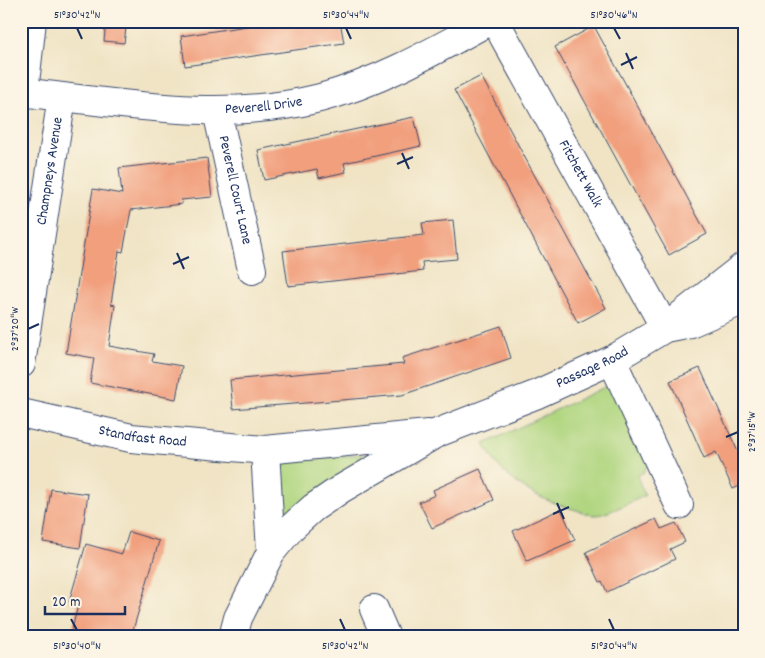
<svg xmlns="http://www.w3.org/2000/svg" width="765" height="658" viewBox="0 0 765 658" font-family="Dekko,sans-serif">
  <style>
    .green { fill: #b0d680; stroke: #66826f }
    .building { fill: #f19f7d }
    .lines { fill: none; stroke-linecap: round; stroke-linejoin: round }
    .minor-casing { stroke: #3b4a6d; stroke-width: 30 }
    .minor { stroke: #fff; stroke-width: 28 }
    .ticks { fill: none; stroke: #1b2f5e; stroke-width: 2 }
    .labels { text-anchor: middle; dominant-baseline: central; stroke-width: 4; stroke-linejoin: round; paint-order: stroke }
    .street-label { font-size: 15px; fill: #1b2f5e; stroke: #fcf5e5 }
    .neatline { fill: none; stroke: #1b2f5e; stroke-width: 2 }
    .ticks-label { font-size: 12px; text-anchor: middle; fill: #1b2f5e }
  </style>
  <rect width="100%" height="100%" fill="#fcf5e5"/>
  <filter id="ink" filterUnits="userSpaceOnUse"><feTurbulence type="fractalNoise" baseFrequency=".02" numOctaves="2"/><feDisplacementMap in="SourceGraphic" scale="10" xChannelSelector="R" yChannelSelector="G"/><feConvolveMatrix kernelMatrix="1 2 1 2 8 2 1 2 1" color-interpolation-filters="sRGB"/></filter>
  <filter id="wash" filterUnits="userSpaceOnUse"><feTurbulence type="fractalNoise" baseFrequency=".0096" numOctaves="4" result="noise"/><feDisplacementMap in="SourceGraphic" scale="20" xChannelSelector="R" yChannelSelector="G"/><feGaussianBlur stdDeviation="1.12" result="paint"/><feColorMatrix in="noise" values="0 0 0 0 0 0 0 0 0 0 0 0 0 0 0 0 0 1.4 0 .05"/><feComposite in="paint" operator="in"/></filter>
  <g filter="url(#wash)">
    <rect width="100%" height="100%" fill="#f0e4c5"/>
    <path class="green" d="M613,383L650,460L644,472L637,476L645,496C634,500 607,515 596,515C588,515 580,511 573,509C536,499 502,480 484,444Z
      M383,452L282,519L278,463Z"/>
    <g id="blocks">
      <path class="building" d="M106,21H127L124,43L104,41Z
        M280,21H340L344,43L185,66L181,36Z
        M594,26L707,234L669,255L555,47Z
        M481,76L606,308L578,323L454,90Z
        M414,117L421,146L344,163L346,172L319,178L317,169L264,180L258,150Z
        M207,158L212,197L181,200L182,204L131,210L123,252L119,251L111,304L115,305L109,346L154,354L152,361L182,366L176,399L90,383L94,358L66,353L93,189L122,194L119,168Z
        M453,220L457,259L422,262L423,271L288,286L283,251L424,235L422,223Z
        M501,326L511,358L402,395L233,409L230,380L404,364L402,358Z
        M700,368L744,465V484L733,489L716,452L704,458L670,381Z
        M480,469L494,500L432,528L419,502L435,495L433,490Z
        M51,489L88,494L80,548L43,542Z
        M561,509L575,540L527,561L513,531Z
        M656,519L661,529L676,523L685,542L670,549L675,559L607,592L602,581L600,582L586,552Z
        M129,532L159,541L131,637H70L78,605L69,602L86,544L122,554Z"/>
    </g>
  </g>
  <g filter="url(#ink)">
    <use href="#blocks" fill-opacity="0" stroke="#3b4a6d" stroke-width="1"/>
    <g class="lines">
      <g class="minor-casing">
        <g id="minor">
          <path id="s1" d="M495,21L665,328"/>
          <path id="s2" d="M21,92C120,103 221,123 320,98C380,82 434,51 489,21"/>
          <path d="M24,92L32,21"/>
          <path id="s3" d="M217,111L252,270"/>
          <path d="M680,316L744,266"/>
          <path d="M612,360L679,505"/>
          <path id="s4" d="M21,364L62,97"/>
          <path id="s5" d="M21,413L131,438L265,450L428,434"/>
          <path d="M265,450L271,552"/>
          <path d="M374,609L386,637"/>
          <path id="s6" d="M233,637L238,618L271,552L291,528L313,508L341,489L437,433L535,395L612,360L665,328L690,323L744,300"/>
        </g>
      </g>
      <use href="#minor" class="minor"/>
    </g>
  </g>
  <path class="ticks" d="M77,28L82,39M346,28L351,39M614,28L620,39M626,53L633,69M621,65L637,57M402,153L409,169M397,164L413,157M177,253L184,269M173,264L189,257M28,329L39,324M726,437L738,432M557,503L564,519M553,514L569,507M71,619L77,630M340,619L345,630M609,619L614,630"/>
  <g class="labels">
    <g class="street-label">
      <text stroke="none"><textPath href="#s2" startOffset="244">Peverell Drive</textPath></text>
      <text stroke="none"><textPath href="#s4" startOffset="195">Champneys Avenue</textPath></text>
      <text stroke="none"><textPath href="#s1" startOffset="175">Fitchett Walk</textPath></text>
      <text stroke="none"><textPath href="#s3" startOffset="81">Peverell Court Lane</textPath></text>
      <text stroke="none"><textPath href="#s6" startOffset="468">Passage Road</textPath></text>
      <text stroke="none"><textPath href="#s5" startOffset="124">Standfast Road</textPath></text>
    </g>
  </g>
  <rect width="765" height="658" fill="none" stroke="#fcf5e5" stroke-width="55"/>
  <path d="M45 606v8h80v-8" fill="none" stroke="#1b2f5e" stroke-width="2.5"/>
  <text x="52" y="606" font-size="15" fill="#1b2f5e" stroke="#fcf5e5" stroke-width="4" paint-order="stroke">20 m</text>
  <rect x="28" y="28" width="710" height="602" class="neatline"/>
  <g class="ticks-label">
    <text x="77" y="18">51°30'42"N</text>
    <text x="346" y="18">51°30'44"N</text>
    <text x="614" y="18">51°30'46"N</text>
    <text transform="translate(14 329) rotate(-90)" y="4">2°37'20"W</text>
    <text transform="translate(751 432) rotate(-90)" y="4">2°37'15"W</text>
    <text x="77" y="649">51°30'40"N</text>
    <text x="345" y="649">51°30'42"N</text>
    <text x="614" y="649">51°30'44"N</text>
  </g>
</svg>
